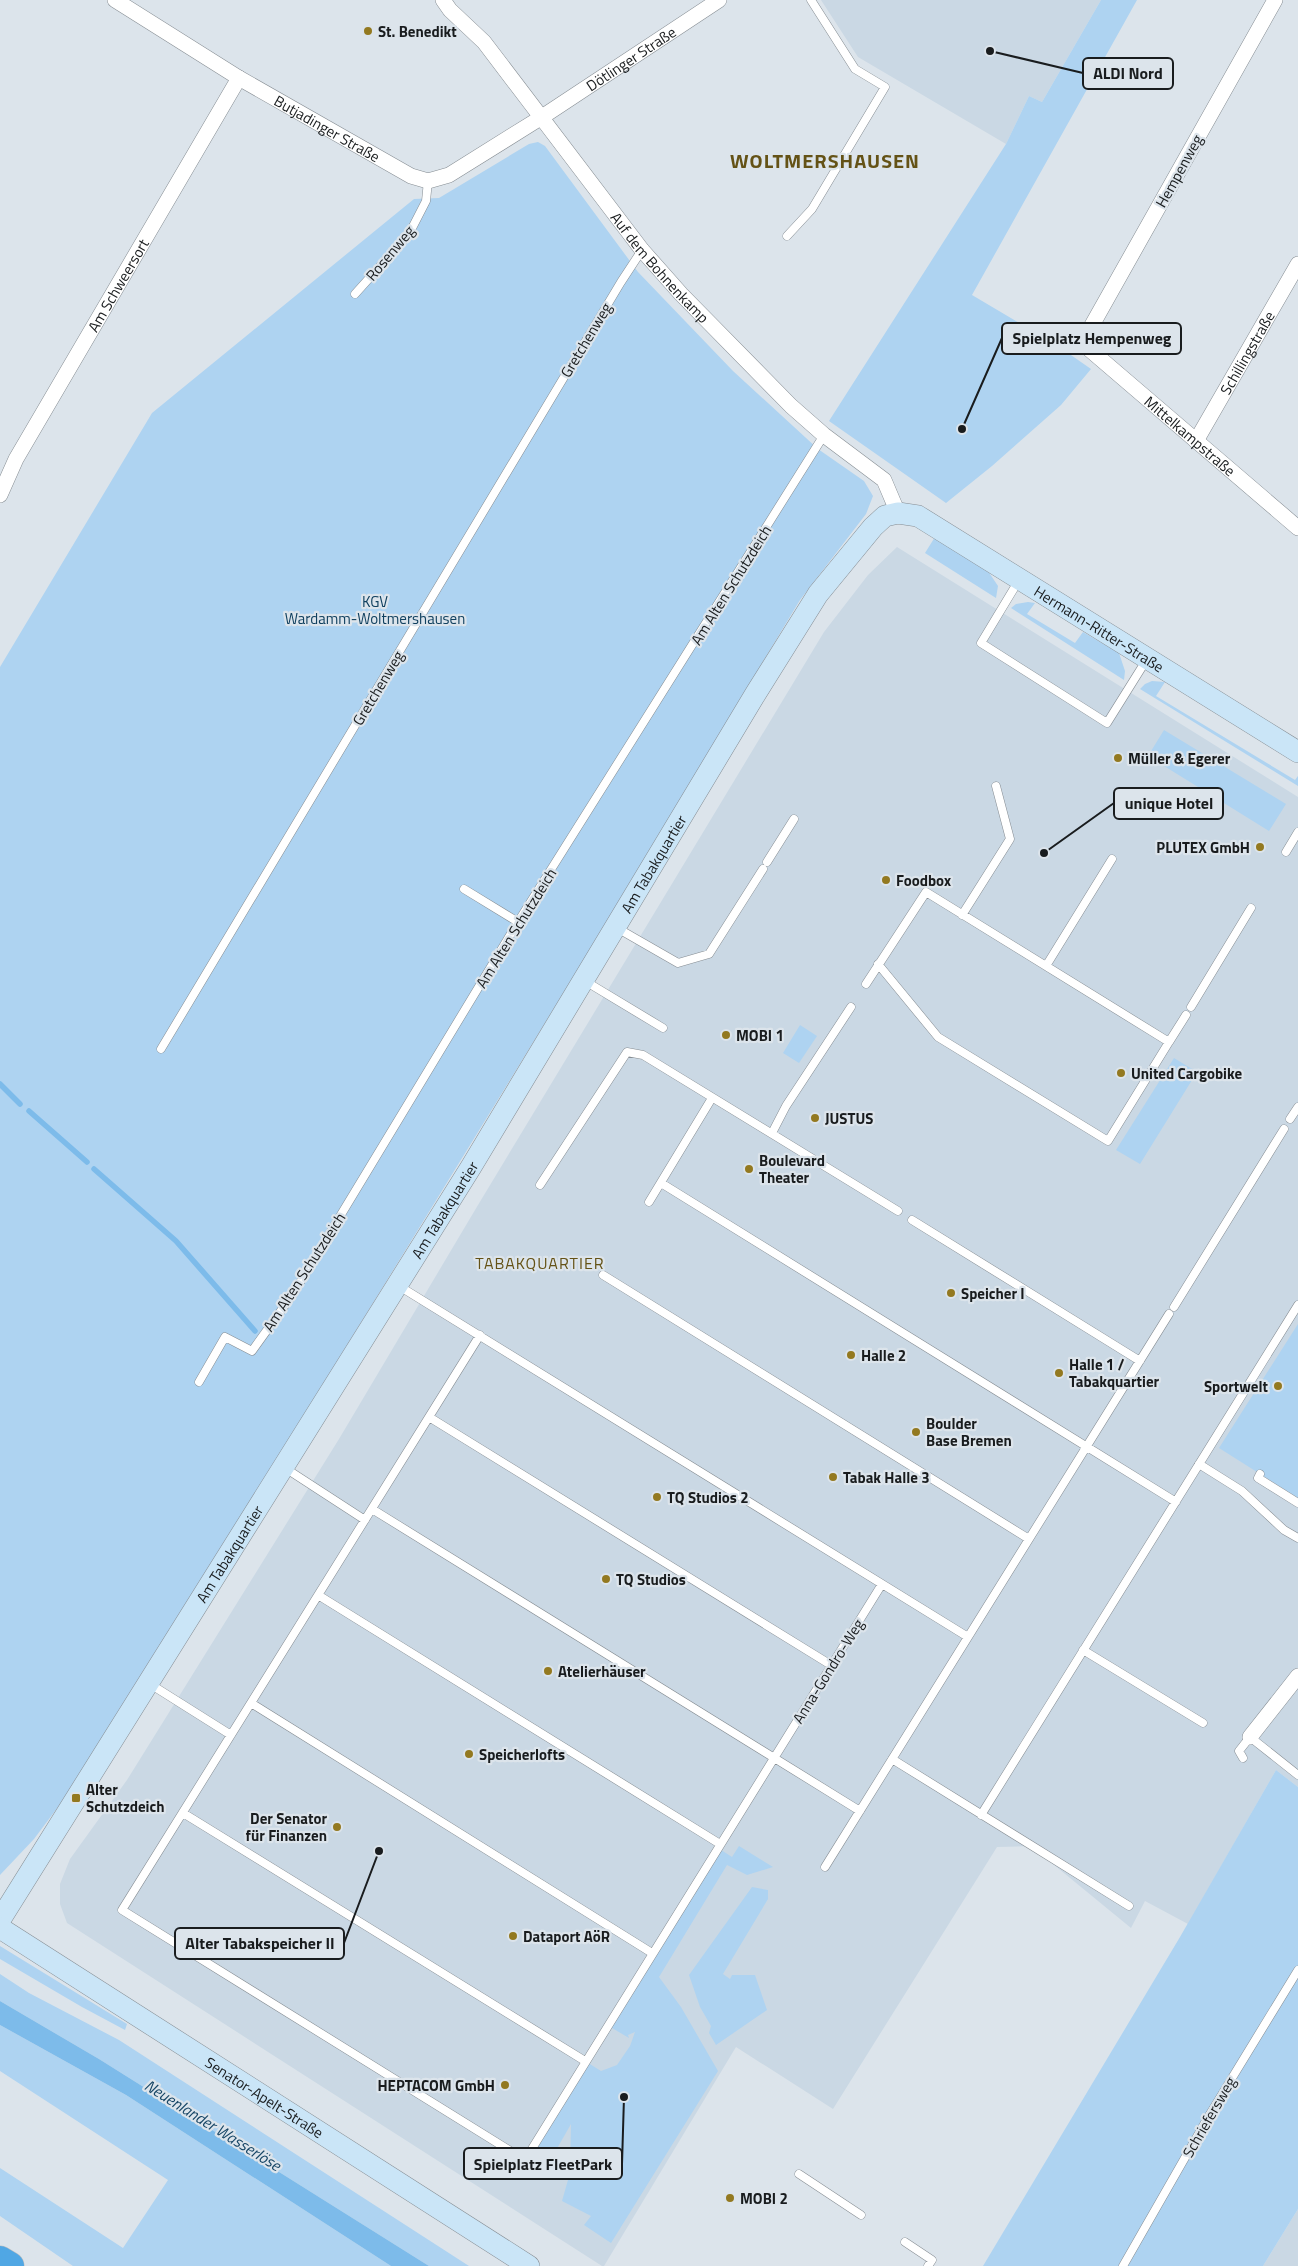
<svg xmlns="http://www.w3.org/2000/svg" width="1298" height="2266" viewBox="0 0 1298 2266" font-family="'Titillium Web',sans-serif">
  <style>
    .built { fill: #cad8e4 }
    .green { fill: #aed3f1 }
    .water { fill: #7dbbea }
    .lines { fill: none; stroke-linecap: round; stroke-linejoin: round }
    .stream { stroke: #7dbbea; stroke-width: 5.5 }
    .lane-casing { stroke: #868d93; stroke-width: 9 }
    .street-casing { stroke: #868d93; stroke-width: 16 }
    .secondary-casing { stroke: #868d93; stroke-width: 22 }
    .highway-casing { stroke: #bfbfc0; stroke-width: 29 }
    .lane { stroke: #fff; stroke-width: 8 }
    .street { stroke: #fff; stroke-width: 15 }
    .secondary { stroke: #cae5f7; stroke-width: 21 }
    .highway { stroke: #50a7e4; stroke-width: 28 }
    .poi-dot { fill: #937920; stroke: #dce4eb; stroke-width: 2 }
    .labels { text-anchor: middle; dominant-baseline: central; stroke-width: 4.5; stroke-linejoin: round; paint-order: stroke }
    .poi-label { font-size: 15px; font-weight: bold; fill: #191c1e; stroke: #dce4eb; text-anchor: start }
    .street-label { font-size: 15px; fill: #191c1e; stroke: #dce4eb }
    .park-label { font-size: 15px; fill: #10405f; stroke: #dce4eb }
    .neighbourhood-label { font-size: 16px; letter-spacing: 1px; fill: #645216; stroke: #dce4eb }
    .water-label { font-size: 16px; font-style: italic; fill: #174666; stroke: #dce4eb }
    .district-label { font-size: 20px; font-weight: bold; letter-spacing: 1px; fill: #645216; stroke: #dce4eb }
    .leader { fill: none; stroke: #191c1e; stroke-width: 2 }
    .callout-dot { fill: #191c1e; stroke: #dce4eb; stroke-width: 2 }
    .callout { fill: #dce4eb; stroke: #191c1e; stroke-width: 2 }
    .callout-label { font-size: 16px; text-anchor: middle; font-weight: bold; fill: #191c1e }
  </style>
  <rect width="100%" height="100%" fill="#dce4eb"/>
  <path class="built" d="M821,0H1101L1042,102L1029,96L1006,144L858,57Z
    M897,547L1298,797V1787L1276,1770L1188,1924L1145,1901L1131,1928L1031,1846L997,1847L833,2109L736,2047L604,2266H602L67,1923L60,1904V1884L70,1859L127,1780L339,1439L478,1205L824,632L868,575Z
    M1298,2209V2266H1263Z"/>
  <path class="green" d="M1101,0H1137L972,295L1058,346L1091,369L1061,405L992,466L946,503L829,421L1006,144L1029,96L1042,102Z
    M538,142L545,146L638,272L733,371L818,449L864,481L873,496L866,514L800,600L580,966L88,1767L34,1839L0,1875V667L152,413L414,199L439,198L529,144Z
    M935,537L988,571L998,586L996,598L925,553Z
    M1028,602L1035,603L1027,614L1075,643L1083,632L1119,653L1125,671L1124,680L1011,608L1016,604Z
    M1152,681L1165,682L1156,696L1295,780L1298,776V786L1140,689L1145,684Z
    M1164,730L1286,804L1269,831L1148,756Z
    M800,1025L817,1036L799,1063L783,1053Z
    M1174,1058L1197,1072L1140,1164L1116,1150Z
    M1298,1324V1498L1219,1448Z
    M1276,1770L1298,1787V2209L1263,2266H983L1180,1937Z
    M739,1846L773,1867L747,1875L727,1865L659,1977L681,2007L718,2071L611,2243L584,2225L591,2216L562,2201L570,2173L571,2124L543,2173L525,2160L585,2061L601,2071L617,2065L630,2046L635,2032L628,2035L629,2038L607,2025L718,1848L732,1857Z
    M752,1887L768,1890V1899L723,1974L730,1979L732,1975H755L767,2010L716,2045L709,2033L711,2026L700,2007L689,1975Z
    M0,1946L127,2024L125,2030L82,2007L0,1959Z
    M0,1974L29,1993L119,2040L469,2266H429L99,2059L0,2001Z
    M0,2025L126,2095L391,2266H73L0,2216V2168L123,2248L168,2180L0,2071Z"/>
  <path class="water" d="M0,2001L99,2059L429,2266H391L126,2095L0,2025Z"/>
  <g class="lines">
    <path class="stream" d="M0,1084L20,1104
      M29,1111L87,1162
      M94,1169L176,1241L255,1331"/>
    <g class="lane-casing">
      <path id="lane" d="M787,236L812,209L885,87L855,69L811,0
        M355,294L409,234L426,201L428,181
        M1019,580L981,643L1107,723L1147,659
        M1286,852L1298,832
        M767,862L794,819
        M464,889L518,922
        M962,915L1010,839L996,786
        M617,928L678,963L709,954L763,869
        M1046,966L1112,859
        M585,981L663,1028
        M866,984L926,892L1169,1042L1108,1141L938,1037L878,964
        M1191,1007L1251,908
        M1169,1042L1186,1015
        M161,1049L621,282L642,250
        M1290,1119L1298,1107
        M772,1133L786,1106L851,1007
        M661,1183L1176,1502
        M540,1185L627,1052L643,1055L898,1211
        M649,1202L712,1098
        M912,1220L1140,1361
        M603,1275L1029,1539
        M399,1286L968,1637
        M1174,1307L1284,1129
        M480,1335L122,1910L525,2160L882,1584
        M199,1382L225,1337L252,1351L293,1294L518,922L824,435
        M429,1417L831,1665
        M1199,1464L1242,1491L1284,1530L1298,1538
        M285,1468L365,1520
        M1260,1474L1258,1478L1298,1503
        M372,1509L860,1811
        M318,1595L720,1844
        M1083,1650L1203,1723
        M150,1684L231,1735
        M251,1703L652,1953
        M1243,1758L1239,1751L1250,1737L1298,1775
        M892,1759L1129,1906
        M183,1813L585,2061
        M981,1815L1298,1305
        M825,1867L1169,1314
        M799,2174L861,2215
        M905,2242L932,2260L928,2266
        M1123,2266L1210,2114L1298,1970"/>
    </g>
    <g class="street-casing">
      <g id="street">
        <path id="s1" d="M115,0L239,78L411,176L428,181L449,175L542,117L719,0"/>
        <path id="s2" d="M443,0L450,10L484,42L642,250L681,294L791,406L824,435L884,480L898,513"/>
        <path id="s3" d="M1275,0L1082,343L1298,528"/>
        <path id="s4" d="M1196,441L1298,264"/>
        <path id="s5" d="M0,495L16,459L239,78"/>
        <path d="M1250,1737L1298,1676"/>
      </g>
    </g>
    <g class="secondary-casing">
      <g id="secondary">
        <path id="s6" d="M0,1920L471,1167L756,693L818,594L873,527L885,516L898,513L918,516L1298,752"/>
        <path id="s7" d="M0,1928L529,2266"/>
      </g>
    </g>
    <g class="highway-casing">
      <path id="highway" d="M0,2260L10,2266"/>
    </g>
    <use href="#lane" class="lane"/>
    <use href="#street" class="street"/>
    <use href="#secondary" class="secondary"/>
    <use href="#highway" class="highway"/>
  </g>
  <g class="poi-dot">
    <circle cx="368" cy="31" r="5"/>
    <circle cx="1118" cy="758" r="5"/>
    <circle cx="1260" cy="847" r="5"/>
    <circle cx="886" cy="880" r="5"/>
    <circle cx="726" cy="1035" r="5"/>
    <circle cx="1121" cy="1073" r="5"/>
    <circle cx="815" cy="1118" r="5"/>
    <circle cx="749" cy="1169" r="5"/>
    <circle cx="951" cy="1293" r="5"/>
    <circle cx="851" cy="1355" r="5"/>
    <circle cx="1059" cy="1373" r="5"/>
    <circle cx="1278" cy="1386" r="5"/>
    <circle cx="916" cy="1432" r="5"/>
    <circle cx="833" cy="1477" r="5"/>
    <circle cx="657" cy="1497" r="5"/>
    <circle cx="606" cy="1579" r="5"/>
    <circle cx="548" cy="1671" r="5"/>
    <circle cx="469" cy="1754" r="5"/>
    <rect x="71" y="1793" width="10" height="10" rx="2.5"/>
    <circle cx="337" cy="1827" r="5"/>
    <circle cx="513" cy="1936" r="5"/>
    <circle cx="505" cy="2085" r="5"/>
    <circle cx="730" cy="2198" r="5"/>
  </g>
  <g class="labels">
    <g class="poi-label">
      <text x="378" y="31">St. Benedikt</text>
      <text x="1128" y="758">Müller &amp; Egerer</text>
      <text x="1250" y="847" text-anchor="end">PLUTEX GmbH</text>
      <text x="896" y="880">Foodbox</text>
      <text x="736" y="1035">MOBI 1</text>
      <text x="1131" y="1073">United Cargobike</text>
      <text x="825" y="1118">JUSTUS</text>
      <text x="759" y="1160">Boulevard<tspan x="759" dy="17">Theater</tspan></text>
      <text x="961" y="1293">Speicher I</text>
      <text x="861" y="1355">Halle 2</text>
      <text x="1069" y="1364">Halle 1 /<tspan x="1069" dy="17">Tabakquartier</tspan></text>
      <text x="1268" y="1386" text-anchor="end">Sportwelt</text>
      <text x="926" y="1423">Boulder<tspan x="926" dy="17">Base Bremen</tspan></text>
      <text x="843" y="1477">Tabak Halle 3</text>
      <text x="667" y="1497">TQ Studios 2</text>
      <text x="616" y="1579">TQ Studios</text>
      <text x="558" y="1671">Atelierhäuser</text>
      <text x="479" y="1754">Speicherlofts</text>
      <text x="86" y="1789">Alter<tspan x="86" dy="17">Schutzdeich</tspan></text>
      <text x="327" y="1818" text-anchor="end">Der Senator<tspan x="327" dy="17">für Finanzen</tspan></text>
      <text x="523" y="1936">Dataport AöR</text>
      <text x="495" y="2085" text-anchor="end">HEPTACOM GmbH</text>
      <text x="740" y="2198">MOBI 2</text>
    </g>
    <g class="street-label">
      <text stroke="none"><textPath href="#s1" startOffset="600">Dötlinger Straße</textPath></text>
      <text stroke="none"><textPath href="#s1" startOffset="248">Butjadinger Straße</textPath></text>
      <text transform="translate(1179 171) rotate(-61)">Hempenweg</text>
      <text transform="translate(390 253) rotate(-50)">Rosenweg</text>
      <text stroke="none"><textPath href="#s2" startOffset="345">Auf dem Bohnenkamp</textPath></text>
      <text stroke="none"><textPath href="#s5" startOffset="241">Am Schweersort</textPath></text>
      <text transform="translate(586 340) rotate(-59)">Gretchenweg</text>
      <text stroke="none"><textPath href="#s4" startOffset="102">Schillingstraße</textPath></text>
      <text stroke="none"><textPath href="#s3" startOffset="536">Mittelkampstraße</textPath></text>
      <text transform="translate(731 585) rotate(-58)">Am Alten Schutzdeich</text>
      <text stroke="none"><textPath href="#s6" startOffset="1908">Hermann-Ritter-Straße</textPath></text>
      <text transform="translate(378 688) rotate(-59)">Gretchenweg</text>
      <text stroke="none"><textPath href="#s6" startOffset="1242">Am Tabakquartier</textPath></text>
      <text transform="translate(516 928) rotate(-58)">Am Alten Schutzdeich</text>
      <text stroke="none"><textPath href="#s6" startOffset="838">Am Tabakquartier</textPath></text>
      <text transform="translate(304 1272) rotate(-57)">Am Alten Schutzdeich</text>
      <text stroke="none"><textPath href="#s6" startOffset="432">Am Tabakquartier</textPath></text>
      <text transform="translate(828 1671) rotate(-58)">Anna-Gondro-Weg</text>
      <text stroke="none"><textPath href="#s7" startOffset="314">Senator-Apelt-Straße</textPath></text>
      <text transform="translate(1209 2117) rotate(-60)">Schriefersweg</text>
    </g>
    <g class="park-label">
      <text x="375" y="601">KGV<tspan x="375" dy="17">Wardamm-Woltmershausen</tspan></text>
    </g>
    <g class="neighbourhood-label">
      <text x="540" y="1263">TABAKQUARTIER</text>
    </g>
    <g class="water-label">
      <text transform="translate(213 2125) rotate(32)">Neuenlander Wasserlöse</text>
    </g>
    <g class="district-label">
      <text x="825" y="160">WOLTMERSHAUSEN</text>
    </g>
  </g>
  <path class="leader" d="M990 51L1083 73M962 429L1002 338M1044 853L1114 803M379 1851L344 1943M624 2097L622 2164"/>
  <g class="callout-dot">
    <circle cx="990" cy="51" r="5"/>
    <circle cx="962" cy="429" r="5"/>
    <circle cx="1044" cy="853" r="5"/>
    <circle cx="379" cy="1851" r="5"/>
    <circle cx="624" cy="2097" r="5"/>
  </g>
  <g class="callout">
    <rect x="1083" y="58" width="90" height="31" rx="5"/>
    <rect x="1002" y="323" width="179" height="31" rx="5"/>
    <rect x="1114" y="788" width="109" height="31" rx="5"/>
    <rect x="175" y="1928" width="169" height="31" rx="5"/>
    <rect x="464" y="2148" width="158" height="31" rx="5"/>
  </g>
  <g class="callout-label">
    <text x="1128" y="79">ALDI Nord</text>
    <text x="1092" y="344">Spielplatz Hempenweg</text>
    <text x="1169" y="809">unique Hotel</text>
    <text x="260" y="1949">Alter Tabakspeicher II</text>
    <text x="543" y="2170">Spielplatz FleetPark</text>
  </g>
</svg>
